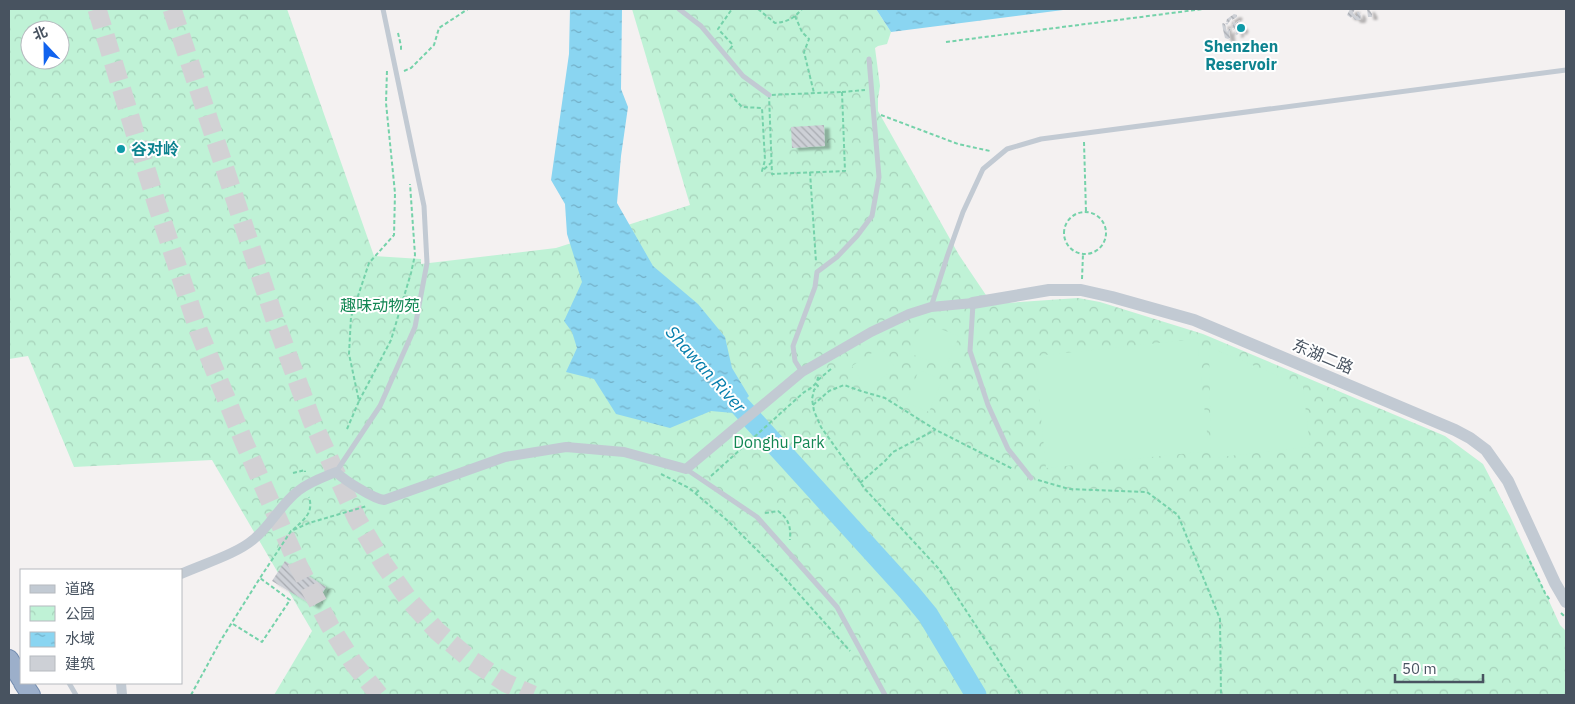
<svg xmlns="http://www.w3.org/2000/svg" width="1575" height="704" viewBox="0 0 1575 704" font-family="'IBM Plex Sans','Noto Sans SC',sans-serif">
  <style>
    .park { fill: url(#park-crowns); fill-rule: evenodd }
    .pitch { fill: #bff2d6 }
    .water { fill: url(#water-ripples) }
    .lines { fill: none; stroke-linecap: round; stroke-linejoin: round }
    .river { stroke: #8ad5f1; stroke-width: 21 }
    .building { fill: url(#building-back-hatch); filter: url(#shadow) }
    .motorway-tunnel { stroke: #d2d1d4; stroke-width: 19; stroke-dasharray: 19 9; stroke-linecap: butt }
    .trunk-casing { stroke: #728bae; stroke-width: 20 }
    .path { stroke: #75d2aa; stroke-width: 2; stroke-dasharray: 4 2.5; stroke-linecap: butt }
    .service { stroke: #c2cad3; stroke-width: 5 }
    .minor { stroke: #c2cad3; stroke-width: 10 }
    .tertiary { stroke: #c2cad3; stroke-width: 12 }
    .trunk { stroke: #9cafca; stroke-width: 18 }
    .culture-dot { fill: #0f9aa8; stroke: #fff; stroke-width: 2 }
    .labels { text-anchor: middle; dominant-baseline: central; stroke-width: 4; stroke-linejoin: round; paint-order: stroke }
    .culture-label { font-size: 16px; font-weight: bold; fill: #0d838f; stroke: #fff }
    .park-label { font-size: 16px; fill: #138754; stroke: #fff }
    .street-label { font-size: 16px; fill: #485360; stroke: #fff }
    .water-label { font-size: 18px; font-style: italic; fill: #077fad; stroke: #fff }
  </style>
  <defs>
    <pattern id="park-crowns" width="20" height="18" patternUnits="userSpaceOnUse" patternTransform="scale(1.25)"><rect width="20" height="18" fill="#bff2d6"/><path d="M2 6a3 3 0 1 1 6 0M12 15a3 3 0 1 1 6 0" fill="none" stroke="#a6d1ba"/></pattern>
    <pattern id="water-ripples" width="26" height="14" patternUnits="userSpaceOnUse" patternTransform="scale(1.25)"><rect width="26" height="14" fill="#8ad5f1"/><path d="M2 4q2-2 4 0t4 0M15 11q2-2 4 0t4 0" fill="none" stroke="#73afc7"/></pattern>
    <pattern id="building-back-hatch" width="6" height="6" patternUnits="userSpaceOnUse" patternTransform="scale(1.25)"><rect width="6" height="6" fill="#cdd0d6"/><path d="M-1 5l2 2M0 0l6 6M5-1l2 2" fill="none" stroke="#a8abb1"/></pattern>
    <filter id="shadow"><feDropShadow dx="5.5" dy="3" stdDeviation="1" flood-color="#0004"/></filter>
  </defs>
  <rect width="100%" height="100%" fill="#f4f1f1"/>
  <path class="park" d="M9,9H287L374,256L421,259V264L556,248L690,205L632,9H876L891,32L887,44L878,46L875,48L880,86L878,98V111L959,255L992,304L1078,298L1100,302L1203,334L1445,436L1483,464L1510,516L1560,625L1566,631V695H274L312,631L212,460L74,467L28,356L9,359ZM30,30H60V60H30Z"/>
  <path class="pitch" d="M922,322L959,336L946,368L909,353Z
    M1197,339L1209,451L1046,468L1035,356Z
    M881,347L896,369L866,388L852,366Z
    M1209,347L1303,386L1310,447L1211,458Z
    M919,370L942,380L929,412L906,402Z"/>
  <path class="water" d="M570,9H622L621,89L628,107L621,156L617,203L653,266L698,304L725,337L732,368L749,396L733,413L711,411L670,428L616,414L594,379L566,372L577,348L572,332L564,321L582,282L567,234L565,204L551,180L569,54Z
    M876,9H1071L891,32Z"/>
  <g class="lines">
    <path class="river" d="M721,385L909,592L928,615L976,695"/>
  </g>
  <path class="building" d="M1350,9H1355L1353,13L1357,17V12H1359L1361,16L1360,20H1355L1352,16L1351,18L1347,15Z
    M1367,9H1369L1372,14V17H1368Z
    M1234,14L1237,15V17L1232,20V18L1227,25L1225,23H1229L1226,22L1227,19Z
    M1240,20L1236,25L1242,26L1243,29L1241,32L1239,31V28H1237L1239,33L1237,35L1235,34L1236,32L1235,29L1233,30L1234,28H1232L1233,24L1234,21L1235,24Z
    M1223,23L1225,24L1227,32L1228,30L1231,28L1229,33L1230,38L1228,39L1225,38L1224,34L1222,24Z
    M824,125L825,146L792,148L791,127Z
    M285,561L326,587L314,606L272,581Z"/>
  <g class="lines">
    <path class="motorway-tunnel" d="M97,9L157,205L199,332L244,442L299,567L330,626L354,664L379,695
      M172,9L275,320L312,421L357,519L383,563L409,600L437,631L470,659L506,683L533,695"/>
    <g class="trunk-casing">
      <path id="trunk" d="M9,659L21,679
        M23,683L31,695"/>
    </g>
    <path class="path" d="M758,9L775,23C788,22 794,18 802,9
      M795,16L802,32L809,39L804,52L814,93
      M398,33L401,46V50
      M946,42L1203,9
      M730,49L733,45L718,29L732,9
      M404,71L411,68L434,45L439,28L468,9
      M842,92L845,171L772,174L769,95Z
      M842,92L865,90
      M730,94L742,107L762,108L765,160L762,171L771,163
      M881,115L958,144L990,151
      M1084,142L1086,212
      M810,172L816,262
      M1064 233a21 21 0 1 1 42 0a21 21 0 1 1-42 0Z
      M1082,279L1083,254
      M818,380L831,369
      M816,384L818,386L814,390L812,399L814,411L821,427L865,489L939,569L1021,695
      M359,401L391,340L411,273L415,255L410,184
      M813,405L829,391L844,385L861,391L885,398L936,430L1013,469
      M347,429L359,401L349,354L351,317L369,263L394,235L395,193L386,103L387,70
      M293,473L305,470V472
      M661,474L689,488L728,521L782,575L850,651
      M711,476L803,393C809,389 818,385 818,376
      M1038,480L1069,489L1147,492L1178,515L1220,619L1221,695
      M860,483L885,461L893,452L935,430
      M696,493L700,489
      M765,513L778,511C789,519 791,527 790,540
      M293,530C304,519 314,513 309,497
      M1527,555L1545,593L1550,600
      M1561,613L1566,618
      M233,624L262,642L290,600L260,578
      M191,695L221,640L260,578L291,531L309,523L367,506"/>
    <path class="service" d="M679,9L701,26L743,76L769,95
      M973,304L970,351L988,405L1008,449L1031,478
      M931,307L947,257L963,212L983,169L1007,149L1041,139L1566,70
      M802,372L795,361L793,346L815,287L817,272L837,257L857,236L872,216L879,177L869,59
      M686,469L757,517L837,607L885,695
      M336,472L380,406L415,327L427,263L424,206L383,9
      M69,683L76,695"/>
    <path class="minor" d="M181,574C203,564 237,554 254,539C271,525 281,504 298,491C309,482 324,477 336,472C344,480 374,499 384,500L505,457L566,447L624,452L686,469L802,372L871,332L909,314L931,307L973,303
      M121,683L122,695"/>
    <path class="tertiary" d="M973,303L1049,290H1081L1112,297L1194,320L1455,430L1470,438L1486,450L1508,481L1555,583L1566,602"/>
    <use href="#trunk" class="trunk"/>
  </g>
  <g class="culture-dot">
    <circle cx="1241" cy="28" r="5"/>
    <circle cx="121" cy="149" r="5"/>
  </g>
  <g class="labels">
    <g class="culture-label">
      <text x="1241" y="46">Shenzhen<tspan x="1241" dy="18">Reservoir</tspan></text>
      <text x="131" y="149" text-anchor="start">谷对岭</text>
    </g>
    <g class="park-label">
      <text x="380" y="305">趣味动物苑</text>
      <text x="779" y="442">Donghu Park</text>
    </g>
    <g class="street-label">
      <text transform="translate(1323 356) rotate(23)">东湖二路</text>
    </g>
    <g class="water-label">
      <text transform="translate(706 369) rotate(48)">Shawan River</text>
    </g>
  </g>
  <rect width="1575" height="704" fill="none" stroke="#485360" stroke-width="20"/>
  <rect x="20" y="569" width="162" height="115" fill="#ffffff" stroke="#b6babf"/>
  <rect x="30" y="585" width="25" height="8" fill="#c2cad3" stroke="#b6babf"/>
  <text x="65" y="594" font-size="15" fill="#485360">道路</text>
  <rect x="30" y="606" width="25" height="15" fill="url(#park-crowns)" stroke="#b6babf"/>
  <text x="65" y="619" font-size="15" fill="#485360">公园</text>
  <rect x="30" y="632" width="25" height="15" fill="url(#water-ripples)" stroke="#b6babf"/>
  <text x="65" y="644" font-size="15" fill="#485360">水域</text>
  <rect x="30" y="656" width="25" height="15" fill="#cdd0d6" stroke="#b6babf"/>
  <text x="65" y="669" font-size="15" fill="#485360">建筑</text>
  <g transform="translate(45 45) rotate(338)"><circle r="24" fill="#ffffff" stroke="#b6babf"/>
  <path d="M0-4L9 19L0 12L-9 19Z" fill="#1163ee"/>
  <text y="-8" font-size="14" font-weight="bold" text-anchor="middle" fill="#485360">北</text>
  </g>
  <path d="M1395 674v8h88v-8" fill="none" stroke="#485360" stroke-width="2.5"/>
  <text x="1402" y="674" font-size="15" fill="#485360" stroke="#ffffff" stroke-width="4" paint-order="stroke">50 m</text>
</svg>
